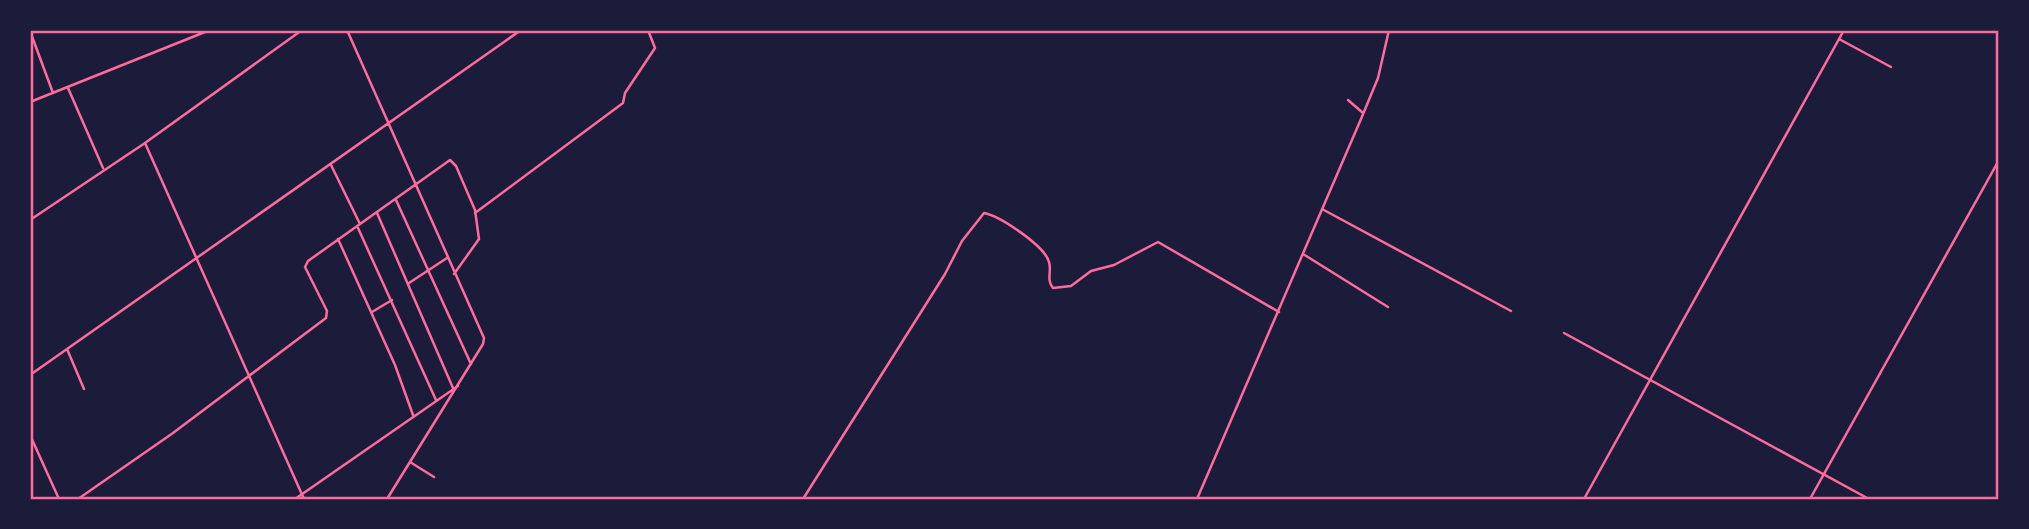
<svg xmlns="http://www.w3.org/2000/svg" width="2029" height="529" viewBox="0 0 2029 529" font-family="Poppins,sans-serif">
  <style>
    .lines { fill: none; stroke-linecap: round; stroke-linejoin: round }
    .minor { stroke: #ff6b9d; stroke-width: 2.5 }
    .neatline { fill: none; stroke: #ff6b9d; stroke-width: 2.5 }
  </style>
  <rect width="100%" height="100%" fill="#1b1b3a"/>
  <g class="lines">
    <path class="minor" d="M347,30L484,338L483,344L387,499
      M30,31L53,93
      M1839,39L1891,67
      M68,88L103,168
      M1348,100L1363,113
      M30,102L210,30
      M145,143L304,499
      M331,165L360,224
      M396,200L471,364
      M1322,209L1511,311
      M377,213L453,388
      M475,213L623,103L625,93L655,48L648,30
      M30,220L145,143L302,30
      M358,228L436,400
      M338,239L395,365L413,415
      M1303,254L1388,307
      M409,283L447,258
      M372,312L392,300
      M1564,333L1869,499
      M67,349L84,389
      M30,375L521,30
      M30,435L59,499
      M410,462L434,477
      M78,499L173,433L326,318L327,311L305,267L308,261L450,160L456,166L475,210L479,239L454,274
      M295,499L458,386
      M803,499L945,274L962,241L984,213C1000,216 1045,246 1049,262C1052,271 1046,280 1053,288L1071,286L1091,271L1114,265L1158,242L1279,312
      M1197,499L1361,119L1378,78L1389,30
      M1584,499L1844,30
      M1810,499L1999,160"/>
  </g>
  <rect width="2029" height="529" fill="none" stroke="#1b1b3a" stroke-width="63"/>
  <rect x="32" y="32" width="1965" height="466" class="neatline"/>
</svg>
